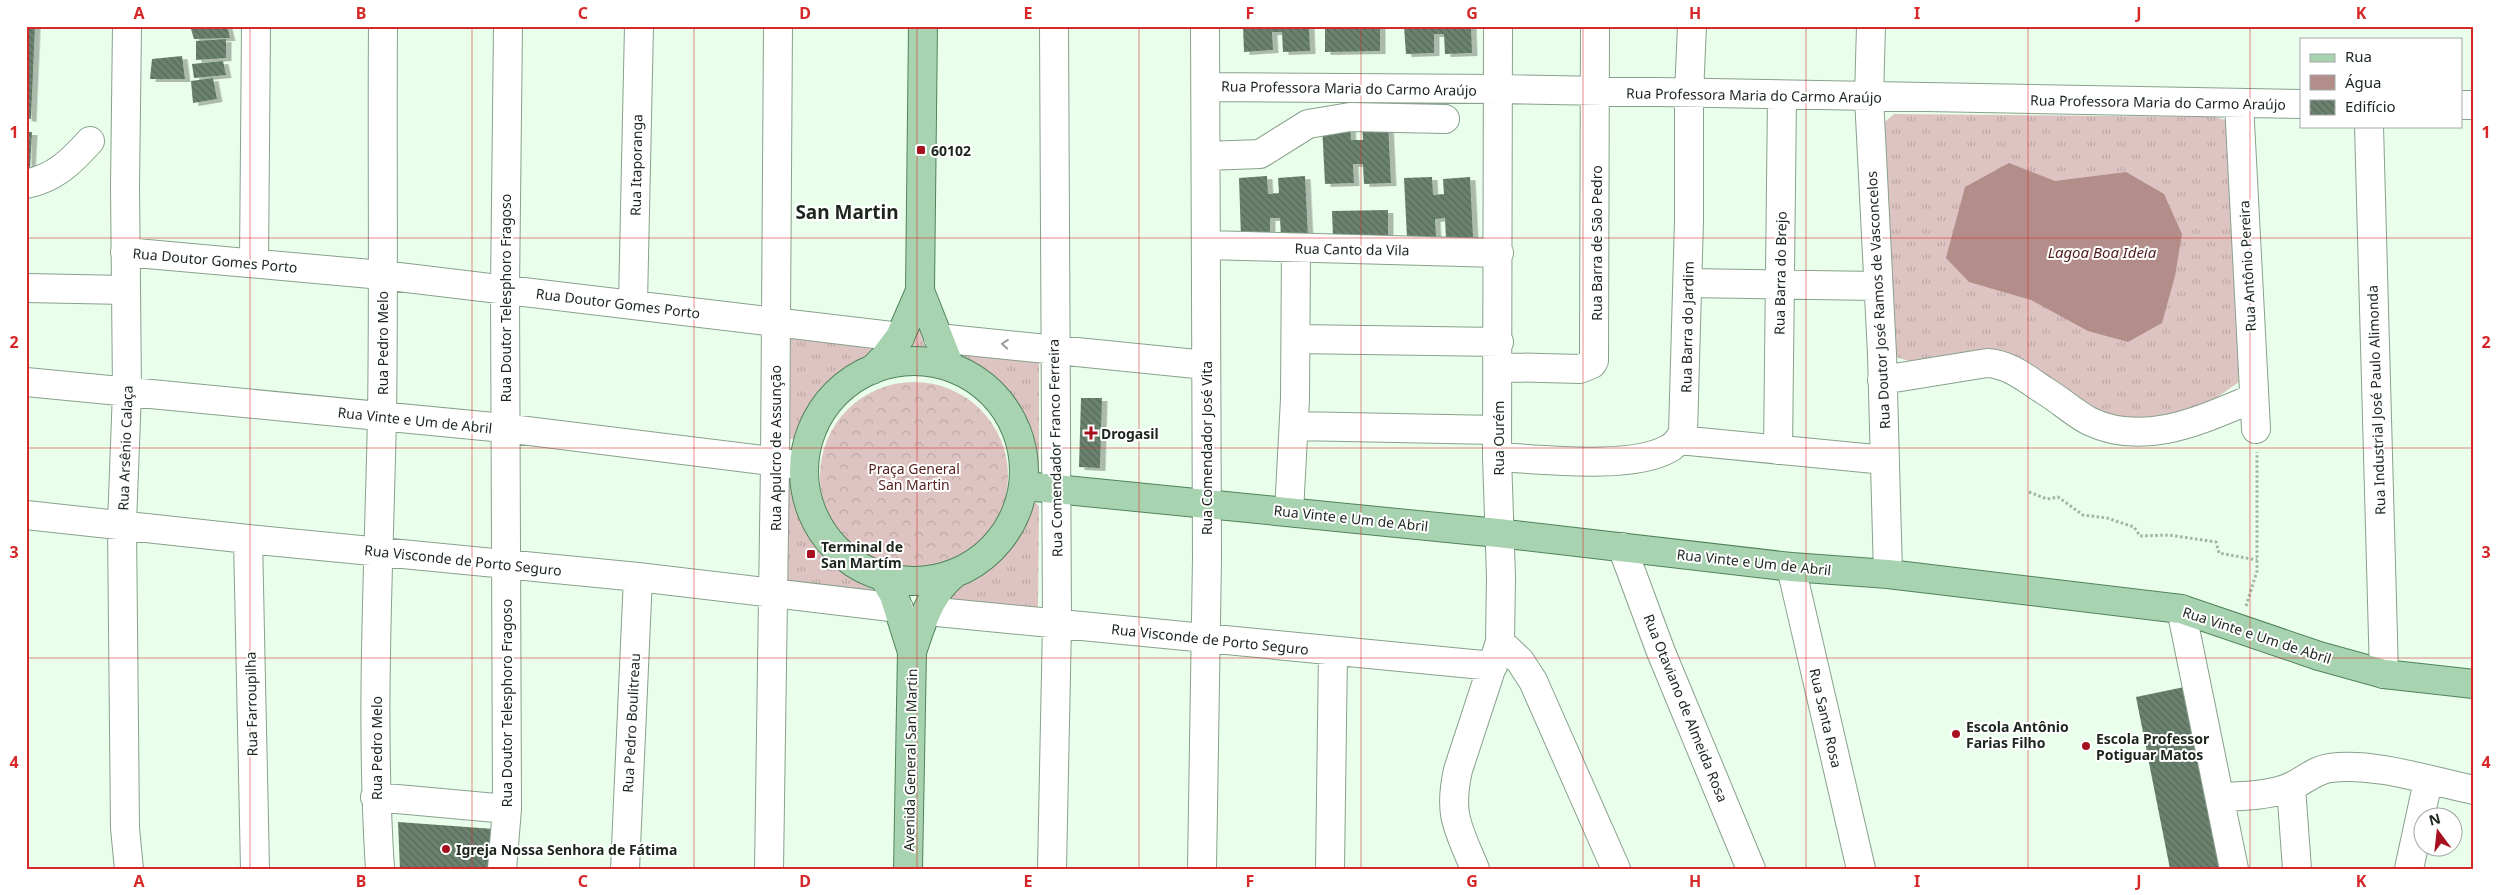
<svg xmlns="http://www.w3.org/2000/svg" width="2500" height="895" viewBox="0 0 2500 895" font-family="'Noto Sans',sans-serif">
  <style>
    .grass { fill: url(#grass-tufts) }
    .park { fill: url(#park-crowns) }
    .water { fill: #b38d89 }
    .building { fill: url(#building-back-hatch); filter: url(#shadow) }
    .lines { fill: none; stroke-linecap: round; stroke-linejoin: round }
    .minor-casing { stroke: #89a18c; stroke-width: 30 }
    .major-casing { stroke: #51835a; stroke-width: 30 }
    .path { stroke: #a2b4a4; stroke-width: 3; stroke-dasharray: 2.5 2.5; stroke-linecap: butt }
    .minor { stroke: #fff; stroke-width: 28 }
    .major { stroke: #a8d3b0; stroke-width: 28 }
    .oneway { stroke: #999d9a }
    .grid { fill: none; stroke: #d62828; stroke-width: 1; stroke-opacity: 0.55 }
    .poi-dot { fill: #a7101f; stroke: #fff; stroke-width: 2 }
    .labels { text-anchor: middle; dominant-baseline: central; stroke-width: 4; stroke-linejoin: round; paint-order: stroke }
    .street-label { font-size: 14px; fill: #1c261e; stroke: #fff }
    .poi-label { font-size: 14px; font-weight: bold; fill: #1c261e; stroke: #fff; text-anchor: start }
    .park-label { font-size: 14px; fill: #552220; stroke: #fff }
    .water-label { font-size: 15px; font-style: italic; fill: #4e1c1a; stroke: #fff }
    .district-label { font-size: 19px; font-weight: bold; fill: #1c261e; stroke: #fff }
    .neatline { fill: none; stroke: #d62828; stroke-width: 2 }
    .grid-label { font-size: 16px; text-anchor: middle; font-weight: bold; fill: #d62828 }
  </style>
  <defs>
    <pattern id="grass-tufts" width="24" height="20" patternUnits="userSpaceOnUse" patternTransform="scale(1.25)"><rect width="24" height="20" fill="#ddc4c2"/><path d="M3 7l-1-3M5 7V3M7 7l1-3M15 17l-1-3M17 17v-4M19 17l1-3" fill="none" stroke="#bda8a6"/></pattern>
    <pattern id="park-crowns" width="20" height="18" patternUnits="userSpaceOnUse" patternTransform="scale(1.25)"><rect width="20" height="18" fill="#ddc4c2"/><path d="M2 6a3 3 0 1 1 6 0M12 15a3 3 0 1 1 6 0" fill="none" stroke="#bda8a6"/></pattern>
    <pattern id="building-back-hatch" width="6" height="6" patternUnits="userSpaceOnUse" patternTransform="scale(1.25)"><rect width="6" height="6" fill="#6a826e"/><path d="M-1 5l2 2M0 0l6 6M5-1l2 2" fill="none" stroke="#566a5a"/></pattern>
    <filter id="shadow"><feDropShadow dx="5.5" dy="3" stdDeviation="0" flood-color="#0004"/></filter>
  </defs>
  <rect width="100%" height="100%" fill="#e9feeb"/>
  <path class="grass" d="M1894,114L2215,117L2229,121L2241,377L2239,382L2200,409L2121,424L2020,369L1927,366L1892,356L1881,125Z
    M918,324L927,354L904,356L903,355Z
    M786,337L877,345V355C855,370 829,383 813,405C806,416 802,428 795,439H788Z
    M948,350L1039,360V465L1035,464C1027,426 1012,397 981,374C970,366 953,363 948,350Z
    M787,481L792,484C801,533 832,576 880,592L788,585L781,576Z
    M1036,503L1039,506L1038,609L947,602C955,585 965,587 980,577C1006,559 1023,533 1031,504Z"/>
  <path class="park" d="M820 476a94 94 0 1 1 188 0a94 94 0 1 1-188 0Z"/>
  <path class="water" d="M2009,163L2055,181L2126,172L2164,194L2182,234L2175,276L2162,323L2128,342L2088,331L2031,300L1969,282L1946,258L1965,187Z"/>
  <path class="building" d="M26,26H35L31,119L26,118Z
    M221,26H227L230,38L194,39L191,29Z
    M1243,26H1309L1310,51L1283,52L1282,32H1272L1273,50L1244,52Z
    M1325,26H1380V51L1325,52Z
    M1404,26H1471L1472,53L1445,54L1444,34H1434V53L1406,54Z
    M226,39V58L196,60V41Z
    M182,56L185,79H150L152,59Z
    M223,61L226,75L194,78L192,64Z
    M213,78L217,99L193,103L191,81Z
    M1350,123L1351,140H1363L1362,124L1388,123L1391,183L1364,184L1363,164H1353L1354,183L1325,184L1322,124Z
    M26,132H32L30,170L26,169Z
    M1267,176L1268,194L1279,193L1278,178L1305,176L1308,236L1281,238L1280,218H1270V236L1241,238L1239,178Z
    M1432,177L1433,195L1444,194L1443,179L1470,177L1473,237L1446,239L1445,218L1435,219L1436,237L1407,238L1404,178Z
    M1388,210V236L1333,237L1332,211Z
    M1081,398H1102L1100,468L1079,467Z
    M2194,685L2230,869H2170L2136,697Z
    M398,822L494,829L491,869H400Z"/>
  <g class="lines">
    <g class="minor-casing">
      <path id="minor" d="M127,26L125,186L127,391L122,524L125,828L129,869
        M1871,26L1869,97L1882,354L1888,574
        M1206,87L1499,89L2301,104
        M2239,103L2256,429
        M2461,105H2474
        M2369,126L2384,674
        M1206,156L1260,154L1308,124L1350,117L1445,119
        M26,184C55,178 71,162 90,141
        M1206,245L1499,253
        M125,252L382,275L900,337
        M254,263L256,26
        M1688,283L1878,286
        M26,288L126,290
        M633,303L639,26
        M938,338L1206,365
        M1296,339L1499,342
        M1499,367L1580,369L1592,364L1594,361L1595,26
        M1882,380L1987,363C2009,364 2027,379 2045,391C2060,400 2074,413 2089,421C2145,448 2203,419 2254,398
        M26,382L504,428L804,465
        M1294,426L1497,430
        M1679,440L1885,460
        M1778,450L1782,96
        M1497,457C1540,459 1631,470 1668,449C1675,446 1679,440 1683,433L1689,220V94L1692,26
        M1289,512L1295,399L1296,248
        M26,515L248,539L638,577L899,608
        M248,539L255,869
        M1622,547L1661,652L1751,869
        M1791,567L1861,869
        M2181,609L2234,869
        M927,611L1493,666
        M1500,642L1520,661L1533,681L1616,869
        M2291,787L2297,869
        M375,797L507,809
        M2220,797C2241,796 2264,796 2285,789C2301,784 2313,770 2330,768C2374,762 2430,781 2474,790
        M380,869C370,717 379,567 382,416C384,286 382,156 383,26
        M502,869L507,809L505,289L508,26
        M625,869L638,577
        M769,869L775,463L778,26
        M1052,869L1057,624L1054,26
        M1202,869L1207,558L1205,26
        M1330,869L1333,651
        M1475,869C1458,828 1448,815 1458,770L1500,642L1501,577L1497,457L1498,26
        M2409,869L2428,781"/>
    </g>
    <g class="major-casing">
      <path id="major" d="M920,291L950,367
        M804 471a110 110 0 1 1 220 0a110 110 0 1 1-220 0Z
        M872,370L885,357L900,337L920,291L923,26
        M1025,486L1498,533L1791,567L1888,574L2181,609L2319,656L2384,674L2474,684
        M884,578L894,595L912,652L908,869
        M912,652C922,623 929,594 954,574"/>
    </g>
    <path class="path" d="M2029,492L2047,499L2058,497L2083,515L2107,518L2134,527L2140,536L2169,535L2216,542L2219,553L2257,560
      M2246,606L2257,571V452"/>
    <use href="#minor" class="minor"/>
    <use href="#major" class="major"/>
  </g>
  <defs><path id="oneway-chevron" d="M-2-3.5L2.5 0L-2 3.5" fill="none" stroke-width="1.6" stroke-linecap="round" stroke-linejoin="round" transform="scale(1.25)"/></defs>
  <use class="oneway" href="#oneway-chevron" transform="translate(1005 344) rotate(-175)"/>
  <path class="grid" d="M250,26V869M472,26V869M694,26V869M917,26V869M1139,26V869M1361,26V869M1583,26V869M1806,26V869M2028,26V869M2250,26V869M26,238H2474M26,448H2474M26,658H2474"/>
  <g class="poi-dot">
    <rect x="916" y="145" width="10" height="10" rx="2.5"/>
    <path d="M1088.5 425.5h5v5h5v5h-5v5h-5v-5h-5v-5h5z"/>
    <rect x="806" y="549" width="10" height="10" rx="2.5"/>
    <circle cx="1956" cy="734" r="5"/>
    <circle cx="2086" cy="746" r="5"/>
    <circle cx="446" cy="849" r="5"/>
  </g>
  <g class="labels">
    <g class="street-label">
      <text transform="translate(1349 88) rotate(1)">Rua Professora Maria do Carmo Araújo</text>
      <text transform="translate(1754 95) rotate(1)">Rua Professora Maria do Carmo Araújo</text>
      <text transform="translate(2158 102) rotate(1)">Rua Professora Maria do Carmo Araújo</text>
      <text transform="translate(636 165) rotate(-89)">Rua Itaporanga</text>
      <text transform="translate(1596 243) rotate(-90)">Rua Barra de São Pedro</text>
      <text transform="translate(1352 249) rotate(1)">Rua Canto da Vila</text>
      <text transform="translate(215 260) rotate(5)">Rua Doutor Gomes Porto</text>
      <text transform="translate(2247 266) rotate(-93)">Rua Antônio Pereira</text>
      <text transform="translate(1780 273) rotate(-89)">Rua Barra do Brejo</text>
      <text transform="translate(505 298) rotate(-90)">Rua Doutor Telesphoro Fragoso</text>
      <text transform="translate(1878 300) rotate(-93)">Rua Doutor José Ramos de Vasconcelos</text>
      <text transform="translate(618 303) rotate(7)">Rua Doutor Gomes Porto</text>
      <text transform="translate(1687 327) rotate(-89)">Rua Barra do Jardim</text>
      <text transform="translate(382 343) rotate(-90)">Rua Pedro Melo</text>
      <text transform="translate(2376 400) rotate(-92)">Rua Industrial José Paulo Alimonda</text>
      <text transform="translate(415 420) rotate(6)">Rua Vinte e Um de Abril</text>
      <text transform="translate(1498 438) rotate(-90)">Rua Ourém</text>
      <text transform="translate(125 448) rotate(-88)">Rua Arsênio Calaça</text>
      <text transform="translate(775 448) rotate(-90)">Rua Apulcro de Assunção</text>
      <text transform="translate(1055 448) rotate(-91)">Rua Comendador Franco Ferreira</text>
      <text transform="translate(1206 448) rotate(-90)">Rua Comendador José Vita</text>
      <text transform="translate(1351 518) rotate(6)">Rua Vinte e Um de Abril</text>
      <text transform="translate(463 560) rotate(6)">Rua Visconde de Porto Seguro</text>
      <text transform="translate(1754 562) rotate(6)">Rua Vinte e Um de Abril</text>
      <text transform="translate(2257 635) rotate(18)">Rua Vinte e Um de Abril</text>
      <text transform="translate(1210 639) rotate(6)">Rua Visconde de Porto Seguro</text>
      <text transform="translate(506 703) rotate(-90)">Rua Doutor Telesphoro Fragoso</text>
      <text transform="translate(251 704) rotate(-91)">Rua Farroupilha</text>
      <text transform="translate(1686 708) rotate(68)">Rua Otaviano de Almeida Rosa</text>
      <text transform="translate(1826 718) rotate(77)">Rua Santa Rosa</text>
      <text transform="translate(631 723) rotate(-87)">Rua Pedro Boulitreau</text>
      <text transform="translate(376 748) rotate(-90)">Rua Pedro Melo</text>
      <text transform="translate(910 760) rotate(-89)">Avenida General San Martin</text>
    </g>
    <g class="poi-label">
      <text x="931" y="150">60102</text>
      <text x="1101" y="433">Drogasil</text>
      <text x="821" y="546">Terminal de<tspan x="821" dy="16">San Martím</tspan></text>
      <text x="1966" y="726">Escola Antônio<tspan x="1966" dy="16">Farias Filho</tspan></text>
      <text x="2096" y="738">Escola Professor<tspan x="2096" dy="16">Potiguar Matos</tspan></text>
      <text x="456" y="849">Igreja Nossa Senhora de Fátima</text>
    </g>
    <g class="park-label">
      <text x="914" y="468">Praça General<tspan x="914" dy="16">San Martin</tspan></text>
    </g>
    <g class="water-label">
      <text x="2102" y="252">Lagoa Boa Ideia</text>
    </g>
    <g class="district-label">
      <text x="847" y="212">San Martin</text>
    </g>
  </g>
  <rect width="2500" height="895" fill="none" stroke="#ffffff" stroke-width="55"/>
  <rect x="2300" y="38" width="162" height="90" fill="#ffffff" stroke="#a4a8a5"/>
  <rect x="2310" y="54" width="25" height="8" fill="#a8d3b0" stroke="#a4a8a5"/>
  <text x="2345" y="62" font-size="15" fill="#1c261e">Rua</text>
  <rect x="2310" y="75" width="25" height="15" fill="#b38d89" stroke="#a4a8a5"/>
  <text x="2345" y="88" font-size="15" fill="#1c261e">Água</text>
  <rect x="2310" y="100" width="25" height="15" fill="url(#building-back-hatch)" stroke="#a4a8a5"/>
  <text x="2345" y="112" font-size="15" fill="#1c261e">Edifício</text>
  <g transform="translate(2438 832) rotate(345)"><circle r="24" fill="#ffffff" stroke="#a4a8a5"/>
  <path d="M0-4L9 19L0 12L-9 19Z" fill="#a7101f"/>
  <text y="-8" font-size="14" font-weight="bold" text-anchor="middle" fill="#1c261e">N</text>
  </g>
  <rect x="28" y="28" width="2444" height="840" class="neatline"/>
  <g class="grid-label">
    <text x="139" y="19">A</text>
    <text x="361" y="19">B</text>
    <text x="583" y="19">C</text>
    <text x="805" y="19">D</text>
    <text x="1028" y="19">E</text>
    <text x="1250" y="19">F</text>
    <text x="1472" y="19">G</text>
    <text x="1695" y="19">H</text>
    <text x="1917" y="19">I</text>
    <text x="2139" y="19">J</text>
    <text x="2361" y="19">K</text>
    <text x="14" y="138">1</text>
    <text x="2486" y="138">1</text>
    <text x="14" y="348">2</text>
    <text x="2486" y="348">2</text>
    <text x="14" y="558">3</text>
    <text x="2486" y="558">3</text>
    <text x="14" y="768">4</text>
    <text x="2486" y="768">4</text>
    <text x="139" y="887">A</text>
    <text x="361" y="887">B</text>
    <text x="583" y="887">C</text>
    <text x="805" y="887">D</text>
    <text x="1028" y="887">E</text>
    <text x="1250" y="887">F</text>
    <text x="1472" y="887">G</text>
    <text x="1695" y="887">H</text>
    <text x="1917" y="887">I</text>
    <text x="2139" y="887">J</text>
    <text x="2361" y="887">K</text>
  </g>
</svg>
